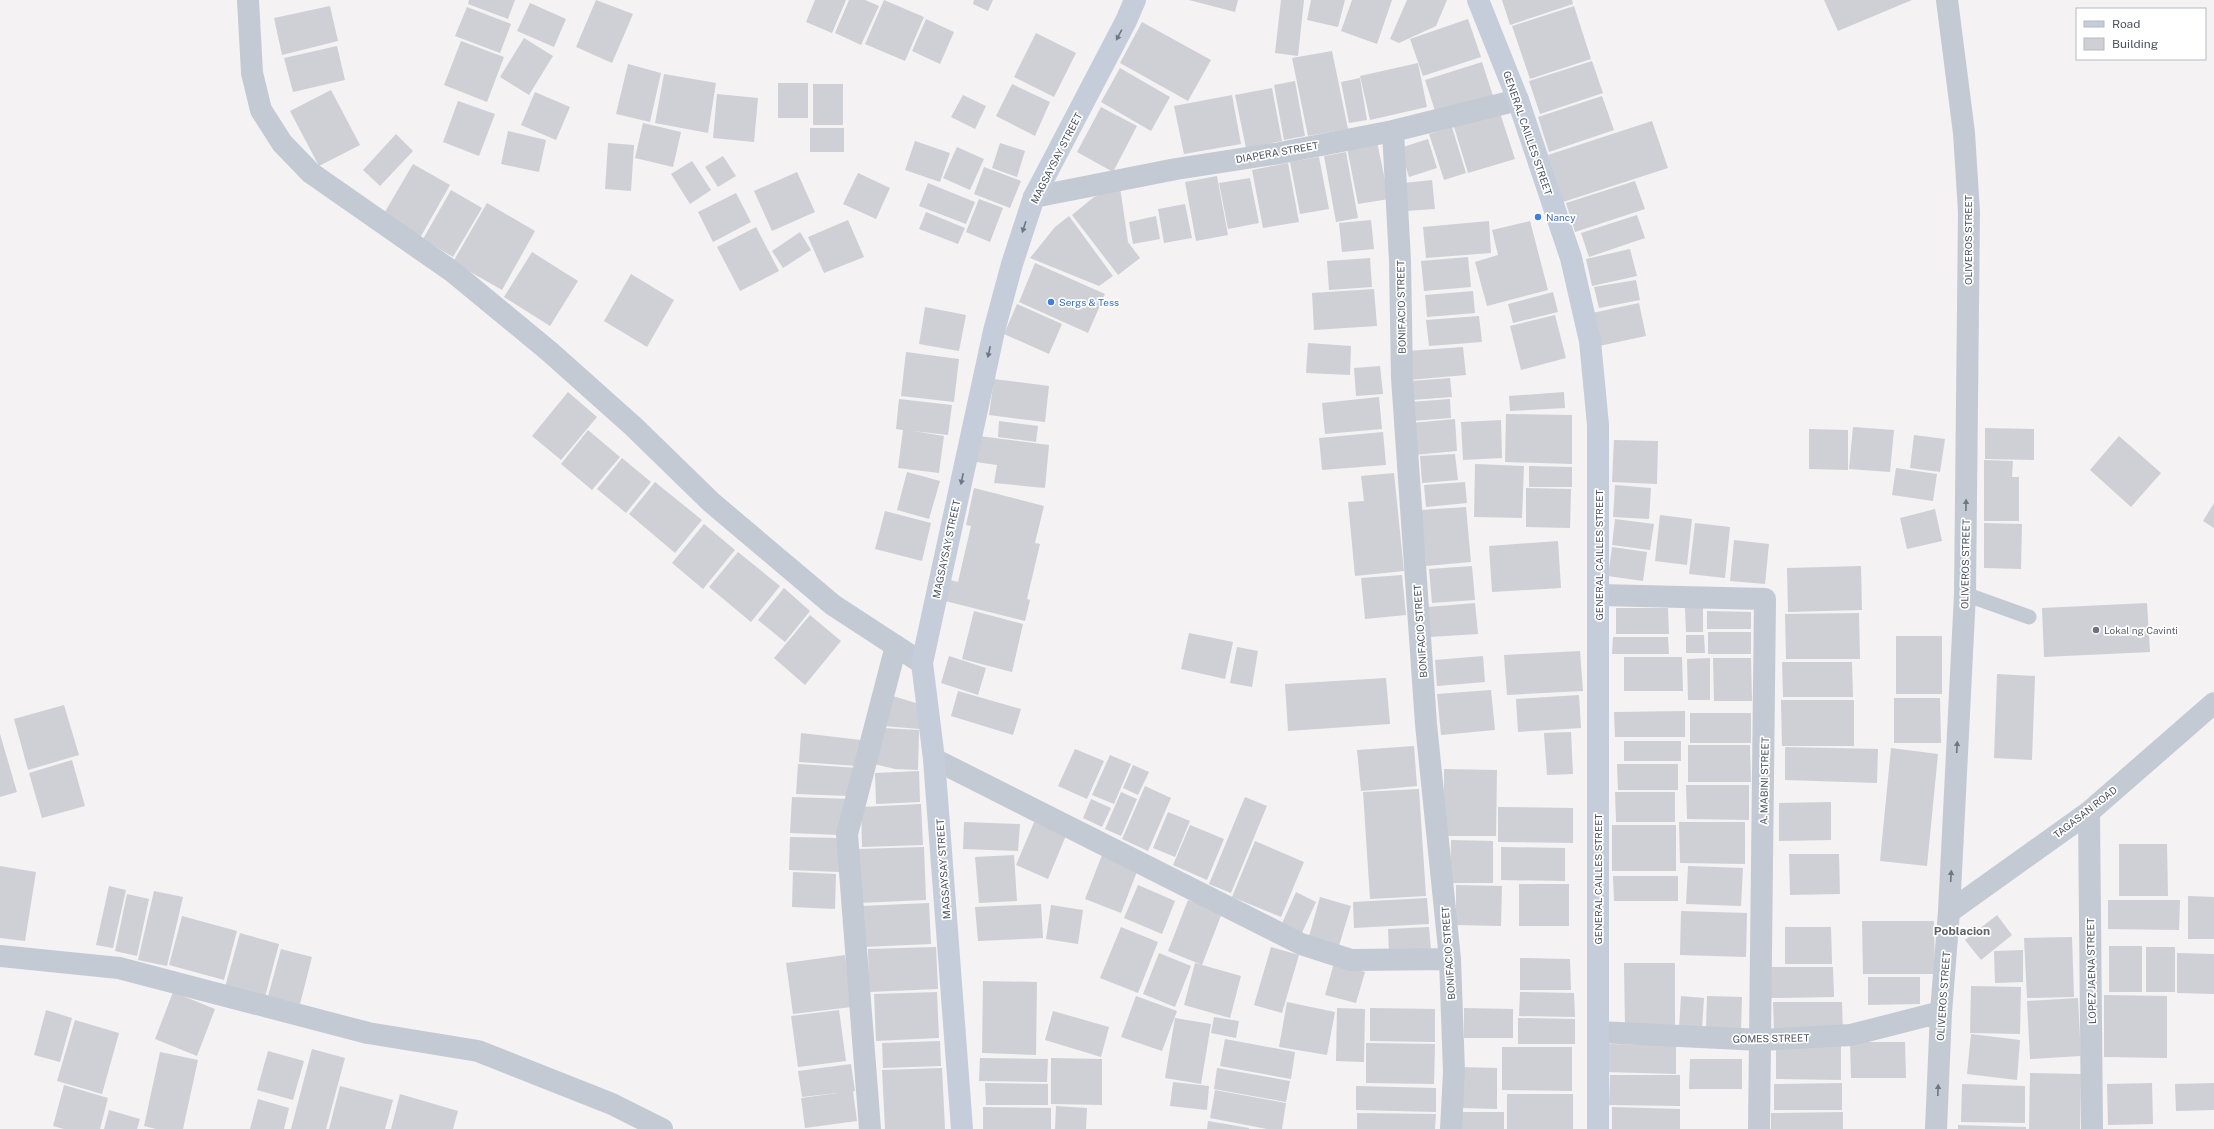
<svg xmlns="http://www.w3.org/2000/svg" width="2214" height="1129" viewBox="0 0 2214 1129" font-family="'Public Sans',sans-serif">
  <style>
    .building { fill: #ced0d6 }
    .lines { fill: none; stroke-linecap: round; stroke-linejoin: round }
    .lane { stroke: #c3cad3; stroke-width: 15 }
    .street { stroke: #c3cad3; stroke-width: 22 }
    .secondary { stroke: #c5ccda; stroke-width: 22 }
    .oneway { fill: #6e7784 }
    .oneway2 { fill: #6e7682 }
    .shop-dot { fill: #3f7fe0; stroke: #fff; stroke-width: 1.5 }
    .worship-dot { fill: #6b7280; stroke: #fff; stroke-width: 1.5 }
    .labels { text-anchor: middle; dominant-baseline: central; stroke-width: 3.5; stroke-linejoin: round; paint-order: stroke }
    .street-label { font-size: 10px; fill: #49525f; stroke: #fff }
    .shop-label { font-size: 10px; fill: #366cbe; stroke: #fff; text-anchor: start }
    .worship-label { font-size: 10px; fill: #5b616d; stroke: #fff; text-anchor: start }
    .quarter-label { font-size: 12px; font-weight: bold; fill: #5e6167; stroke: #fff }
  </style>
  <rect width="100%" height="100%" fill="#f4f2f2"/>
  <path class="building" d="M469,0H515L508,19L468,4Z
    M596,0L633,14L612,63L576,47Z
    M815,0H846L832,33L806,22Z
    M849,0H865L879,6L861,45L835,33Z
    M884,0L924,17L905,61L865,44Z
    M974,0H993L988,11L973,4Z
    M1189,0H1238L1235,12Z
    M1281,0H1304L1298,56L1275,53Z
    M1311,0H1345L1338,27L1307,20Z
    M1352,0H1392L1377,44L1341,31Z
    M1407,0H1447L1436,26L1399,43L1390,39Z
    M1502,0H1572L1573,4L1510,25Z
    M1824,0H1912L1838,31Z
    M530,3L566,19L554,47L517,31Z
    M330,6L338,41L282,55L274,18Z
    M1574,6L1591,59L1530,79L1512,26Z
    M467,7L511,24L500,53L455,36Z
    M926,19L954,32L940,64L912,51Z
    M1468,19L1481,57L1423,76L1410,39Z
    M1142,22L1211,60L1188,101L1120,63Z
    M1036,33L1076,53L1054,97L1014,77Z
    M524,38L553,56L529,95L500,77Z
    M461,41L504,57L487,102L444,85Z
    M337,46L345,80L293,92L284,58Z
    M1332,51L1348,129L1308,136L1292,58Z
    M1592,61L1603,93L1540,114L1529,81Z
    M1482,62L1493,96L1436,114L1425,80Z
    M1418,63L1427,107L1370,120L1360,76Z
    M628,64L661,73L650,122L616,114Z
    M1120,68L1170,97L1151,131L1101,102Z
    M664,74L716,83L708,133L655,123Z
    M1360,78L1367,120L1349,123L1341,82Z
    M1295,81L1305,136L1284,140L1274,85Z
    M778,83H808V118H778Z
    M813,84H843V125H813Z
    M1012,84L1050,102L1035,136L996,116Z
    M1272,88L1282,141L1246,148L1235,95Z
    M331,90L360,145L319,166L290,111Z
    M535,92L570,107L556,140L521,125Z
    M717,94L758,98L754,142L713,138Z
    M963,95L986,106L975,129L951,117Z
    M1232,95L1241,144L1184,154L1174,106Z
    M1602,96L1614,130L1549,152L1538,117Z
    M458,101L495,114L479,156L443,142Z
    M1101,107L1137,126L1113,172L1077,152Z
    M1500,113L1515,159L1468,173L1454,127Z
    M1652,121L1668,168L1563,202L1548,155Z
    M643,123L681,132L673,167L635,158Z
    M1452,127L1466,173L1444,180L1429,134Z
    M810,128H844V152H810Z
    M508,131L546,140L539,172L501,164Z
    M396,134L413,151L380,186L363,170Z
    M1428,139L1437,168L1409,177L1400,148Z
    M915,141L950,153L940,182L905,170Z
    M1377,142L1389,199L1358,204L1347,148Z
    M608,143L634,145L631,191L605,189Z
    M1000,143L1025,151L1017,177L992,168Z
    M957,147L984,159L970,190L943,178Z
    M1346,152L1358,218L1336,222L1324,156Z
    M723,156L736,176L718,187L705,167Z
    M1319,157L1329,209L1300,214L1290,162Z
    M692,161L711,190L690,204L671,174Z
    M1288,163L1299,222L1263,228L1252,170Z
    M413,164L450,185L420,238L382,217Z
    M984,167L1021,181L1010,208L974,194Z
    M797,172L815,212L772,231L754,191Z
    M858,173L890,188L876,219L843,204Z
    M1217,176L1228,235L1196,241L1185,182Z
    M1250,178L1259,223L1228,229L1219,183Z
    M1432,180L1435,209L1406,211L1403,183Z
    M1635,181L1645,209L1575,232L1566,203Z
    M928,183L975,202L966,224L919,206Z
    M1120,187L1128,242L1140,258L1118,275L1072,215L1094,197Z
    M451,190L482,208L453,257L423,239Z
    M736,193L751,222L713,242L698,212Z
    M979,199L1003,208L990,242L966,232Z
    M487,203L535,231L502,290L453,262Z
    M1185,204L1192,238L1164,243L1158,209Z
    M926,212L965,228L958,244L919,229Z
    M1637,215L1645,238L1589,257L1581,233Z
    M1069,216L1113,276L1099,286L1030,258L1055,227Z
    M1156,216L1160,239L1133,244L1129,222Z
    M848,220L864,257L824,273L808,237Z
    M1371,220L1374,249L1342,252L1339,223Z
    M1489,221L1491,253L1426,258L1423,227Z
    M1530,221L1548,290L1487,306L1475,262L1498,255L1492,230Z
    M756,227L779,271L740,291L717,247Z
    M800,232L811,250L783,268L772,251Z
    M1630,249L1637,276L1592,286L1586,259Z
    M532,252L578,281L550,326L504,297Z
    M1468,257L1471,287L1424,291L1421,261Z
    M1370,258L1372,287L1329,290L1327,261Z
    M1035,263L1105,294L1088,333L1019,302Z
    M631,274L674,300L647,347L604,321Z
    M1636,280L1640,300L1599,308L1594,287Z
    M1374,289L1377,326L1314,330L1312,293Z
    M1473,291L1475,313L1427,317L1425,295Z
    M1553,292L1558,312L1513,323L1508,304Z
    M1639,303L1646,336L1599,346L1592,313Z
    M1017,304L1062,324L1049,354L1004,334Z
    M925,307L966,315L959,351L919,344Z
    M1555,315L1566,358L1521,370L1510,326Z
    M1479,316L1482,342L1429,346L1426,320Z
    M1308,343L1351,346L1350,375L1306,373Z
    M1463,347L1466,375L1409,380L1407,351Z
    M906,352L959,359L954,402L901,396Z
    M1380,366L1383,394L1356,396L1354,368Z
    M1450,378L1452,397L1412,400L1411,381Z
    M994,379L1049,386L1045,422L989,415Z
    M568,392L597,417L561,460L532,436Z
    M1564,392L1565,408L1510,411L1509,396Z
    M1379,397L1382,429L1325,434L1322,403Z
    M899,399L952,405L948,435L913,431L944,436L939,473L898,468L903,430L896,429Z
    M1450,399L1451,418L1412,421L1410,402Z
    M1506,414L1572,415V464L1505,462Z
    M1455,419L1457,451L1414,455L1411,423Z
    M1501,420L1502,458L1463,460L1461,422Z
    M999,421L1038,426L1036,442L998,437Z
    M1853,427L1894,430L1890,472L1849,469Z
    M1985,428L2034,429V460L1985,459Z
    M1809,429L1848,430V470L1809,469Z
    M588,430L620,457L592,490L561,464Z
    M1383,432L1386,465L1322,470L1319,438Z
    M1914,435L1945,439L1940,472L1910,468Z
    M979,436L1049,445L1045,488L994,483L997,465L976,462Z
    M2119,436L2161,473L2131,507L2090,470Z
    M1614,440L1658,441L1657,484L1612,482Z
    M1455,454L1458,480L1422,483L1420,456Z
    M622,458L651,482L626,513L597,489Z
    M1984,460L2013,461L2012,477H2019V521H1984Z
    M1475,464L1524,466L1522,518L1474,517Z
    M1529,466L1572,467V487H1529Z
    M1896,468L1937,474L1933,501L1892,495Z
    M907,472L940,481L929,519L897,510Z
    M1394,473L1404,571L1355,576L1348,502L1364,501L1361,476Z
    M655,482L702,520L675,553L629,514Z
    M1465,482L1467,503L1426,507L1424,485Z
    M1615,485L1651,488L1649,519L1613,517Z
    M974,488L1044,506L1035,543L1040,544L1027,599L1030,600L1025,621L945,601L950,580L958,582L971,526L966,525Z
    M1526,488L1571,489L1570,528L1526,527Z
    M2214,503V528L2203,521Z
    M1466,507L1471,562L1426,566L1421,510Z
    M1935,509L1942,541L1907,549L1900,518Z
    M885,511L931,523L922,561L875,549Z
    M1660,515L1692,519L1687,565L1655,561Z
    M1615,519L1654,524L1650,550L1612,545Z
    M1695,523L1730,527L1725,578L1689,574Z
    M1984,523L2022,524L2021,569L1984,568Z
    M704,524L735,550L703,589L672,563Z
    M1734,540L1769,544L1765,584L1730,581Z
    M1558,541L1561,588L1492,592L1489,546Z
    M1612,547L1647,552L1643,581L1608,576Z
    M738,552L780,586L751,622L709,587Z
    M1472,566L1475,600L1432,603L1429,569Z
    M1861,566L1862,610L1788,612L1787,568Z
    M1402,575L1406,615L1365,619L1361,578Z
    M784,588L810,611L785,642L758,620Z
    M1475,603L1478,634L1430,637L1427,607Z
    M2147,603L2150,652L2044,657L2042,608Z
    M1616,608H1668L1669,634H1616Z
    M1685,608H1703V632H1686Z
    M974,611L1023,624L1012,672L962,659Z
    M1707,611L1751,612V629H1707Z
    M1859,613L1860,659H1786L1785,614Z
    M810,615L841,641L805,685L774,658Z
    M1708,632H1751V654H1708Z
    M1189,633L1233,642L1225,679L1181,669Z
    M1686,635H1704L1705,653H1686Z
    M1896,636H1942V694H1896Z
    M1613,637H1668L1669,654H1612Z
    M1237,647L1258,651L1252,687L1230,683Z
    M1580,651L1583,691L1507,695L1504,655Z
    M949,656L986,668L978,695L941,683Z
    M1483,656L1485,682L1437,686L1435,660Z
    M1624,657H1682L1683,691H1624Z
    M1710,658V700H1688L1687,659Z
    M1713,658H1751L1752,701H1714Z
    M1782,662H1852L1853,697H1783Z
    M1997,674L2035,676L2032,760L1994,758Z
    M1386,678L1390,724L1288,731L1285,684Z
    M1491,690L1495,730L1441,735L1437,694Z
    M958,691L1021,709L1013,735L951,716Z
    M1579,695L1581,728L1518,732L1516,699Z
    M893,696L919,704V729L884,726Z
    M1894,698H1940L1941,743H1894Z
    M1781,700H1854V746H1782Z
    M64,705L79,755L28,770L14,719Z
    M1685,711V737H1615L1614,712Z
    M1690,713H1751V743H1690Z
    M883,728L919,730L918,770L895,769L874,764Z
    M1571,732L1573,774L1547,775L1544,733Z
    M801,733L861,740L858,766L799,762Z
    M0,734L17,792L0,797Z
    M1624,741H1681V761H1624Z
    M1688,745H1750L1751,782H1688Z
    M1414,746L1417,786L1361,791L1357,750Z
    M1785,747L1878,749L1877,783L1785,780Z
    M1891,748L1938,754L1927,866L1880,861Z
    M1075,749L1104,761L1087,799L1058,786Z
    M1110,755L1131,764L1114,804L1092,795Z
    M72,760L85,806L42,818L29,773Z
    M798,764L859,768L849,796L796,794Z
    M1617,764H1678V790H1618Z
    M1133,765L1149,772L1138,795L1123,788Z
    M1444,769L1497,770L1496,836H1444Z
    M919,771L920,802L876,804L875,773Z
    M1686,785H1749V820L1687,819Z
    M1145,786L1171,798L1148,851L1122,839Z
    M1419,789L1426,896L1370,899L1363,792Z
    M1121,792L1137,799L1121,836L1105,829Z
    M1615,792H1675V822H1616Z
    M792,797L850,799L839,835L790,833Z
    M1245,797L1267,806L1231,893L1209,884Z
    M1091,799L1111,808L1102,827L1083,818Z
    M1831,802V840L1779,841V803Z
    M921,804L923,845L862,847L861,807Z
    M1498,807L1573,808V843L1498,842Z
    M1168,812L1190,821L1175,857L1153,848Z
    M1035,820L1067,833L1048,879L1016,865Z
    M964,822L1020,824L1018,851L963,849Z
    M1679,822H1745V864L1680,863Z
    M1190,825L1224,839L1207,880L1173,865Z
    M1612,825H1676V871H1612Z
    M790,837L840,838L839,872L789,870Z
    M1451,840L1493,841V883H1450Z
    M1255,841L1304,862L1281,917L1232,897Z
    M2119,844H2167L2168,896H2119Z
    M924,847L926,900L859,903L857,849Z
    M1501,847L1565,848V881L1501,880Z
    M1789,854H1839L1840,894L1790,895Z
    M1014,855L1017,901L979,903L975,857Z
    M1102,855L1138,869L1121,913L1085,899Z
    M0,866L36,872L25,941L0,938Z
    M1688,866L1743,868L1741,906L1686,904Z
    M793,872L836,874L835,909L792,907Z
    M1613,876H1678V901H1614Z
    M1519,884H1569V926H1519Z
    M1138,885L1175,901L1162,934L1124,918Z
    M1456,885L1502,886L1501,926L1456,925Z
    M109,886L126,890L113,948L96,945Z
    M154,891L183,897L167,966L138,960Z
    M1296,892L1316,902L1300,937L1280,928Z
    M127,894L149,899L137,956L115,951Z
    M2188,896L2214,897V939H2188Z
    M1320,897L1351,906L1338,949L1308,940Z
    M1427,898L1429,924L1354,928L1353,902Z
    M1188,900L1222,913L1202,965L1168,951Z
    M2108,900H2180L2179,930L2108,929Z
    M929,903L931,944L863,947L861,906Z
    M1041,904L1043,938L978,941L975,907Z
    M1051,905L1083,910L1078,944L1046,939Z
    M1681,911L1747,913L1746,957L1680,955Z
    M1997,915L2012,935L1981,960L1965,940Z
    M182,916L237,931L224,980L169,965Z
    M1862,921H1934L1935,974H1863Z
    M1121,927L1158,942L1138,993L1100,978Z
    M1429,927L1431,950L1389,952L1388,929Z
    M1785,927H1831L1832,964H1785Z
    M240,933L279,944L265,997L225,987Z
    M2072,937L2074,997L2027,998L2024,938Z
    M2109,946H2142V992H2109Z
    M936,947L938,989L869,992L868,949Z
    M1271,947L1299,955L1282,1013L1254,1005Z
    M2146,947H2175V992H2146Z
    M281,949L312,957L300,1004L268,996Z
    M2023,950V982L1995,983L1994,951Z
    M1159,953L1191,966L1175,1007L1143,994Z
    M2177,953L2214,954V994L2177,993Z
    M845,955L852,1007L793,1014L786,963Z
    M1520,958L1570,959L1571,990H1520Z
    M1195,963L1241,976L1230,1018L1184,1005Z
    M1334,963L1365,972L1356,1003L1325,995Z
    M1624,963H1675V1025H1625Z
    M1769,967H1833L1834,997L1770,998Z
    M1868,977H1920V1004L1868,1005Z
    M983,981L1037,982L1036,1055L982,1053Z
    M1971,986L2021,987L2020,1034L1970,1033Z
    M173,992L215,1009L197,1056L155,1039Z
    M937,992L939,1038L876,1041L874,994Z
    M1520,992L1574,993L1575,1017L1519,1016Z
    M2104,995L2167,996V1058L2104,1057Z
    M1136,996L1177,1011L1162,1051L1121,1037Z
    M1681,996L1704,998L1702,1029L1679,1028Z
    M1707,996L1742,997L1741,1030L1706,1028Z
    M2078,998L2081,1056L2030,1059L2027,1001Z
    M1287,1002L1335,1012L1327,1055L1279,1047Z
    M1773,1002H1842L1843,1033H1774Z
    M1337,1008L1365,1009L1364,1062L1336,1061Z
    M1370,1008L1435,1009V1042L1370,1041Z
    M1464,1008L1513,1009V1038H1464Z
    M46,1010L72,1018L60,1062L34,1055Z
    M839,1010L846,1061L798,1067L791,1016Z
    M1053,1011L1109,1027L1101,1057L1045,1040Z
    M1214,1017L1239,1021L1236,1038L1211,1033Z
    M1175,1018L1211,1024L1201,1084L1165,1078Z
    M1518,1018L1575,1019V1044H1518Z
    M75,1020L119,1033L102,1094L57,1081Z
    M1971,1034L2020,1040L2017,1080L1967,1074Z
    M1225,1039L1295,1052L1291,1079L1220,1066Z
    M940,1041L941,1066L883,1068L882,1043Z
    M1850,1042H1905L1906,1078H1851Z
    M1366,1043L1435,1044L1434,1084L1366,1083Z
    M1605,1044L1676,1045V1074L1605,1072Z
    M1776,1044H1841V1080L1776,1079Z
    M1502,1047H1572V1091L1502,1090Z
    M312,1049L345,1058L326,1129H291Z
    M268,1051L304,1061L293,1100L257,1090Z
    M160,1052L198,1060L183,1129H156L144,1126Z
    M980,1058L1048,1059L1047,1082L979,1081Z
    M1051,1058L1102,1059V1105L1051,1104Z
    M1690,1059H1742V1089H1689Z
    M851,1064L855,1091L802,1097L798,1071Z
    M1461,1067L1497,1068V1109L1461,1108Z
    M942,1068L945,1129H885L882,1070Z
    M1217,1068L1290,1081L1286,1102L1214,1089Z
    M2030,1073L2081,1074L2080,1129H2029Z
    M1610,1075H1680V1106L1609,1105Z
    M1173,1082L1209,1086L1207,1110L1170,1106Z
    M985,1083L1048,1084V1105H986Z
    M1842,1083V1110H1774V1084Z
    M2152,1083L2153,1124L2108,1125L2107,1084Z
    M2214,1083V1110L2176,1111L2175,1084Z
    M1962,1084L2025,1086V1123L1961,1122Z
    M64,1085L108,1098L100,1129H64L53,1126Z
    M340,1086L393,1100L385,1129H329Z
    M1356,1086L1436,1088V1112L1356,1110Z
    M1215,1090L1286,1103L1282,1129H1267L1210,1118Z
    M853,1091L857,1121L805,1128L801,1098Z
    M400,1094L458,1111L453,1129H391Z
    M1507,1094H1573V1129H1507Z
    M258,1099L289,1108L284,1129H250Z
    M1056,1106L1087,1108L1086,1129H1055Z
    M983,1107L1051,1108V1129H983Z
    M1612,1107L1680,1109V1129H1612Z
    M109,1110L140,1119L137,1129H104Z
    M1460,1112H1504V1129H1460Z
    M1843,1112V1129H1771V1113Z
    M1357,1113L1436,1114L1435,1129H1357Z
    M1208,1121L1249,1128V1129H1207Z
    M1958,1125L2026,1127V1129H1958Z"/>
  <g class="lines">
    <path class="lane" d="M1965,594L2029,617"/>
    <path class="street" d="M248,0L252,73L261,110L282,143L311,173L453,272L550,352L634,427L711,502L833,605L922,663
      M1393,131L1400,261L1402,378L1426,724L1450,959L1454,1072L1451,1129
      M1034,197L1176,169L1280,153L1393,131L1518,100
      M1599,595L1765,599L1759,1129
      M934,759L1301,944L1351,960L1450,959
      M2089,812L2092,1129
      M1949,912L2089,812L2214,703
      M0,956L119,968L368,1033L478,1051L612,1104L662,1129
      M1599,1032L1761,1040L1851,1035L1941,1012
      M870,1129L847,834L896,646
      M1936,1129L1941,1012L1949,912L1965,594L1969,212L1964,133L1947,0"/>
    <path class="secondary" d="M1478,0L1518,100L1571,258L1590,341L1598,425V1129
      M962,1129L934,759L922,663L994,331L1012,264L1034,197L1126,21L1135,0"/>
  </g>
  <defs><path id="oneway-solid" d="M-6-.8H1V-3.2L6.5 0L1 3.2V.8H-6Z"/></defs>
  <g class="oneway">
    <use href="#oneway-solid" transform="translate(1119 35) rotate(118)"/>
    <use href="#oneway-solid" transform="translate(1024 227) rotate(108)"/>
    <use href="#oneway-solid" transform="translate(989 352) rotate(102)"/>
    <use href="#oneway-solid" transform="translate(962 479) rotate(102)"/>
  </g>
  <g class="oneway2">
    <use href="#oneway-solid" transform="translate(1966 505) rotate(-89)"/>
    <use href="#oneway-solid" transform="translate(1957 747) rotate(-87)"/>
    <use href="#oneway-solid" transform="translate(1951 876) rotate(-87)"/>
    <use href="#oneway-solid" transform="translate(1938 1090) rotate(-88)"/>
  </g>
  <g class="shop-dot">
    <circle cx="1538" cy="217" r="4"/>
    <circle cx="1051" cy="302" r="4"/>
  </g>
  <circle class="worship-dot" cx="2096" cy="630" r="4"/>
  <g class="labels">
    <g class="street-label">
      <text transform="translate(1528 133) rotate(71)">GENERAL CAILLES STREET</text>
      <text transform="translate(1277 152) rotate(-10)">DIAPERA STREET</text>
      <text transform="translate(1056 158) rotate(-63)">MAGSAYSAY STREET</text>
      <text transform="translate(1968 240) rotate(-90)">OLIVEROS STREET</text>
      <text transform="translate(1401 307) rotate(-91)">BONIFACIO STREET</text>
      <text transform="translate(946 549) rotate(-78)">MAGSAYSAY STREET</text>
      <text transform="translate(1599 555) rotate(-90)">GENERAL CAILLES STREET</text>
      <text transform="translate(1965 564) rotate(-89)">OLIVEROS STREET</text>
      <text transform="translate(1420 631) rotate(-94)">BONIFACIO STREET</text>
      <text transform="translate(1764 781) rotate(-89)">A. MABINI STREET</text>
      <text transform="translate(2085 812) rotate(-38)">TAGASAN ROAD</text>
      <text transform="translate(943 869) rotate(-94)">MAGSAYSAY STREET</text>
      <text transform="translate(1598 879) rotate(-90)">GENERAL CAILLES STREET</text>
      <text transform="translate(1448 953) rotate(-94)">BONIFACIO STREET</text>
      <text transform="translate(2091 971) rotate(-91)">LOPEZ JAENA STREET</text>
      <text transform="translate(1943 996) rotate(-86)">OLIVEROS STREET</text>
      <text transform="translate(1771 1038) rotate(-1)">GOMES STREET</text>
    </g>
    <g class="shop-label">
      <text x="1546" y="217">Nancy</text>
      <text x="1059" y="302">Sergs &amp; Tess</text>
    </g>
    <g class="worship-label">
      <text x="2104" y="630">Lokal ng Cavinti</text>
    </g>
    <g class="quarter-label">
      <text x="1962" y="931">Poblacion</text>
    </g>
  </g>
  <rect x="2076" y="8" width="130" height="52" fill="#ffffff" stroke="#b6babf"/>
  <rect x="2084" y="21" width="20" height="6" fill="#c5ccda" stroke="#b6babf"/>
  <text x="2112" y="28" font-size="12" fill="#49525f">Road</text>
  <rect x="2084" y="38" width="20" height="12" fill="#ced0d6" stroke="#b6babf"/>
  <text x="2112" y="48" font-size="12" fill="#49525f">Building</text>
</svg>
